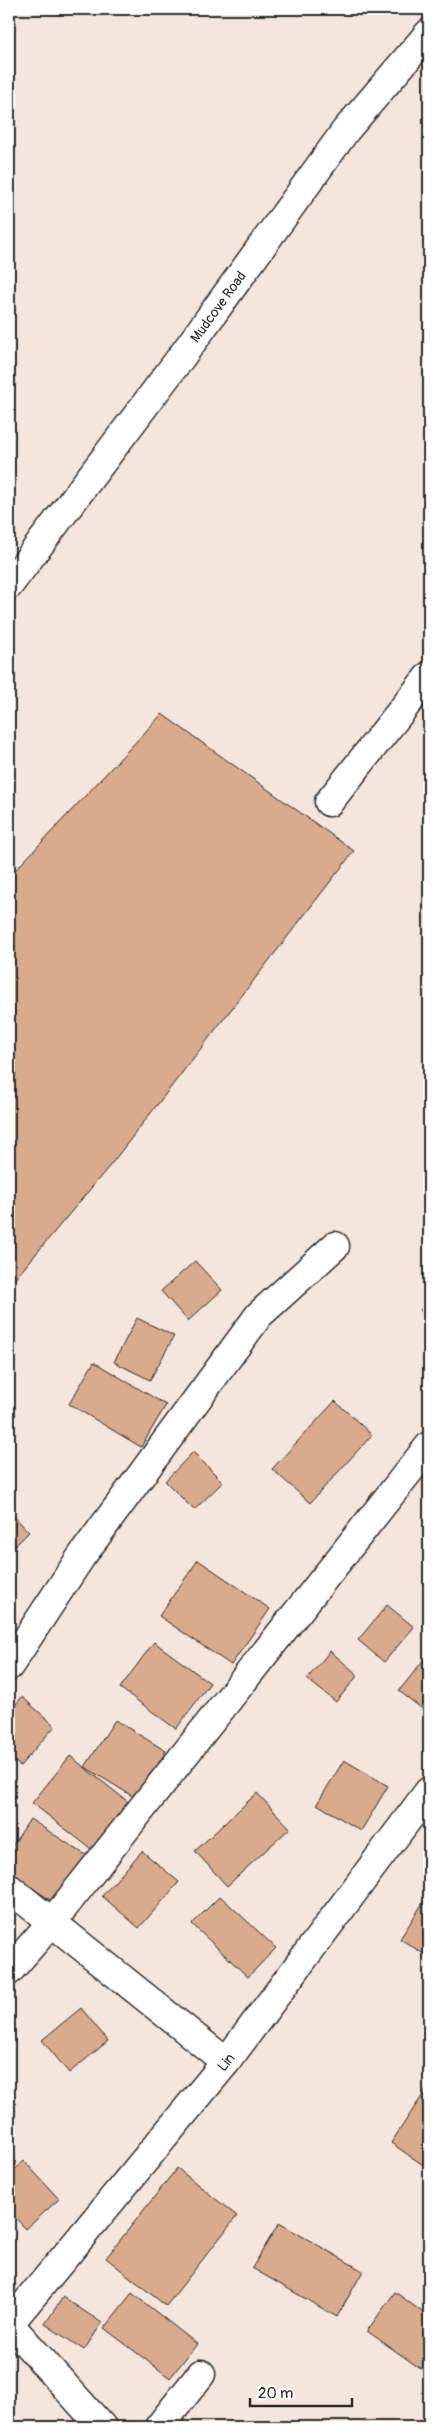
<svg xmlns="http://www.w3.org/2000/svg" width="438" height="2436" viewBox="0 0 438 2436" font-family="Pangolin,sans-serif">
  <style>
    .building { fill: #daaa8c; stroke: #2b2b2b }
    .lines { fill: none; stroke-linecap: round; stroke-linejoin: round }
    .minor-casing { stroke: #2b2b2b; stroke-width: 31 }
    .minor { stroke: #fff; stroke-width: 28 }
    .labels { text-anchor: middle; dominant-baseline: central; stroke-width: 4; stroke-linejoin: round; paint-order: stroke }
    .street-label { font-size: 14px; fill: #2b2b2b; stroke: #fff }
  </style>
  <rect width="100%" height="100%" fill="#f4e6dc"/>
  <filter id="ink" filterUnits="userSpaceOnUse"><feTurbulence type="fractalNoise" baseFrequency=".02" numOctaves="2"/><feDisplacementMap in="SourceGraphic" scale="10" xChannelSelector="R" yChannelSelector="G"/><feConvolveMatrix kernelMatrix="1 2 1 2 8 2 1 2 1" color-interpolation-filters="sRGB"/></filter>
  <g filter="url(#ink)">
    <path class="building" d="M162,714L354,851L112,1163L9,1286V877Z
      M195,1261L222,1290L188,1321L161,1291Z
      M429,1301V1320L420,1310Z
      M137,1318L174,1336L150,1380L114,1362Z
      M94,1362L166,1405L141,1447L69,1404Z
      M335,1401L372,1435L310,1503L272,1469Z
      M193,1452L223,1482L194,1510L165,1481Z
      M9,1511L29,1532L9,1552Z
      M198,1560L270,1609L231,1665L159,1616Z
      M387,1605L414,1627L384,1662L358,1640Z
      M154,1642L210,1683L176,1729L120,1688Z
      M330,1651L358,1675L336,1702L307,1679Z
      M425,1658L429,1661V1714L399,1691Z
      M22,1697L55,1726L20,1766L9,1757V1712Z
      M115,1720L166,1751L137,1799L85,1767Z
      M70,1756L132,1805L95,1852L32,1803Z
      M344,1760L388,1786L361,1831L317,1804Z
      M9,1793L15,1797L9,1809Z
      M257,1793L290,1828L227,1886L195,1851Z
      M30,1819L87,1856L55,1903L9,1873V1851Z
      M142,1851L179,1882L139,1928L102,1896Z
      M220,1896L276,1948L248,1977L192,1924Z
      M424,1901L429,1904V1957L400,1939Z
      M81,2008L108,2041L69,2073L42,2040Z
      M426,2090L429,2092V2169L391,2143Z
      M24,2161L59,2199L26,2229L9,2211V2175Z
      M177,2168L237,2216L166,2306L106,2258Z
      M279,2223L363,2271L337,2317L252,2268Z
      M395,2292L429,2317V2358L421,2369L367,2331Z
      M132,2293L197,2344L170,2378L104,2328Z
      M63,2297L102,2323L84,2350L45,2324Z"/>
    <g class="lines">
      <g class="minor-casing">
        <g id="minor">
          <path id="s1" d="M9,585L182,356L346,130L429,33"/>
          <path d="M329,802L429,676"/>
          <path d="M9,1666L81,1557L259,1315L335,1246"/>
          <path d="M9,1888L226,2062"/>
          <path d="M9,1971L52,1922L429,1446"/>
          <path id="s2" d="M9,2324L226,2062L429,1791"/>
          <path d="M9,2324L102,2427"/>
          <path d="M159,2427L201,2374"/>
        </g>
      </g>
      <use href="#minor" class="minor"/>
    </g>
  </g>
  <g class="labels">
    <g class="street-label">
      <text stroke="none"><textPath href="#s1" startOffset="348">Mudcove Road</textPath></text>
      <text stroke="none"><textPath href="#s2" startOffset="340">Lin</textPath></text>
    </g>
  </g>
  <rect width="438" height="2436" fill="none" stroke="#fff" stroke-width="30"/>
  <rect x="15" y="15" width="408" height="2406" fill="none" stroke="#2b2b2b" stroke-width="2" filter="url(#ink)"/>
  <path d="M250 2398v8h102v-8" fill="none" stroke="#2b2b2b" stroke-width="2.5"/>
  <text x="258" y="2398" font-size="15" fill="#2b2b2b" stroke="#ffffff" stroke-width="4" paint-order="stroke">20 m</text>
</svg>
